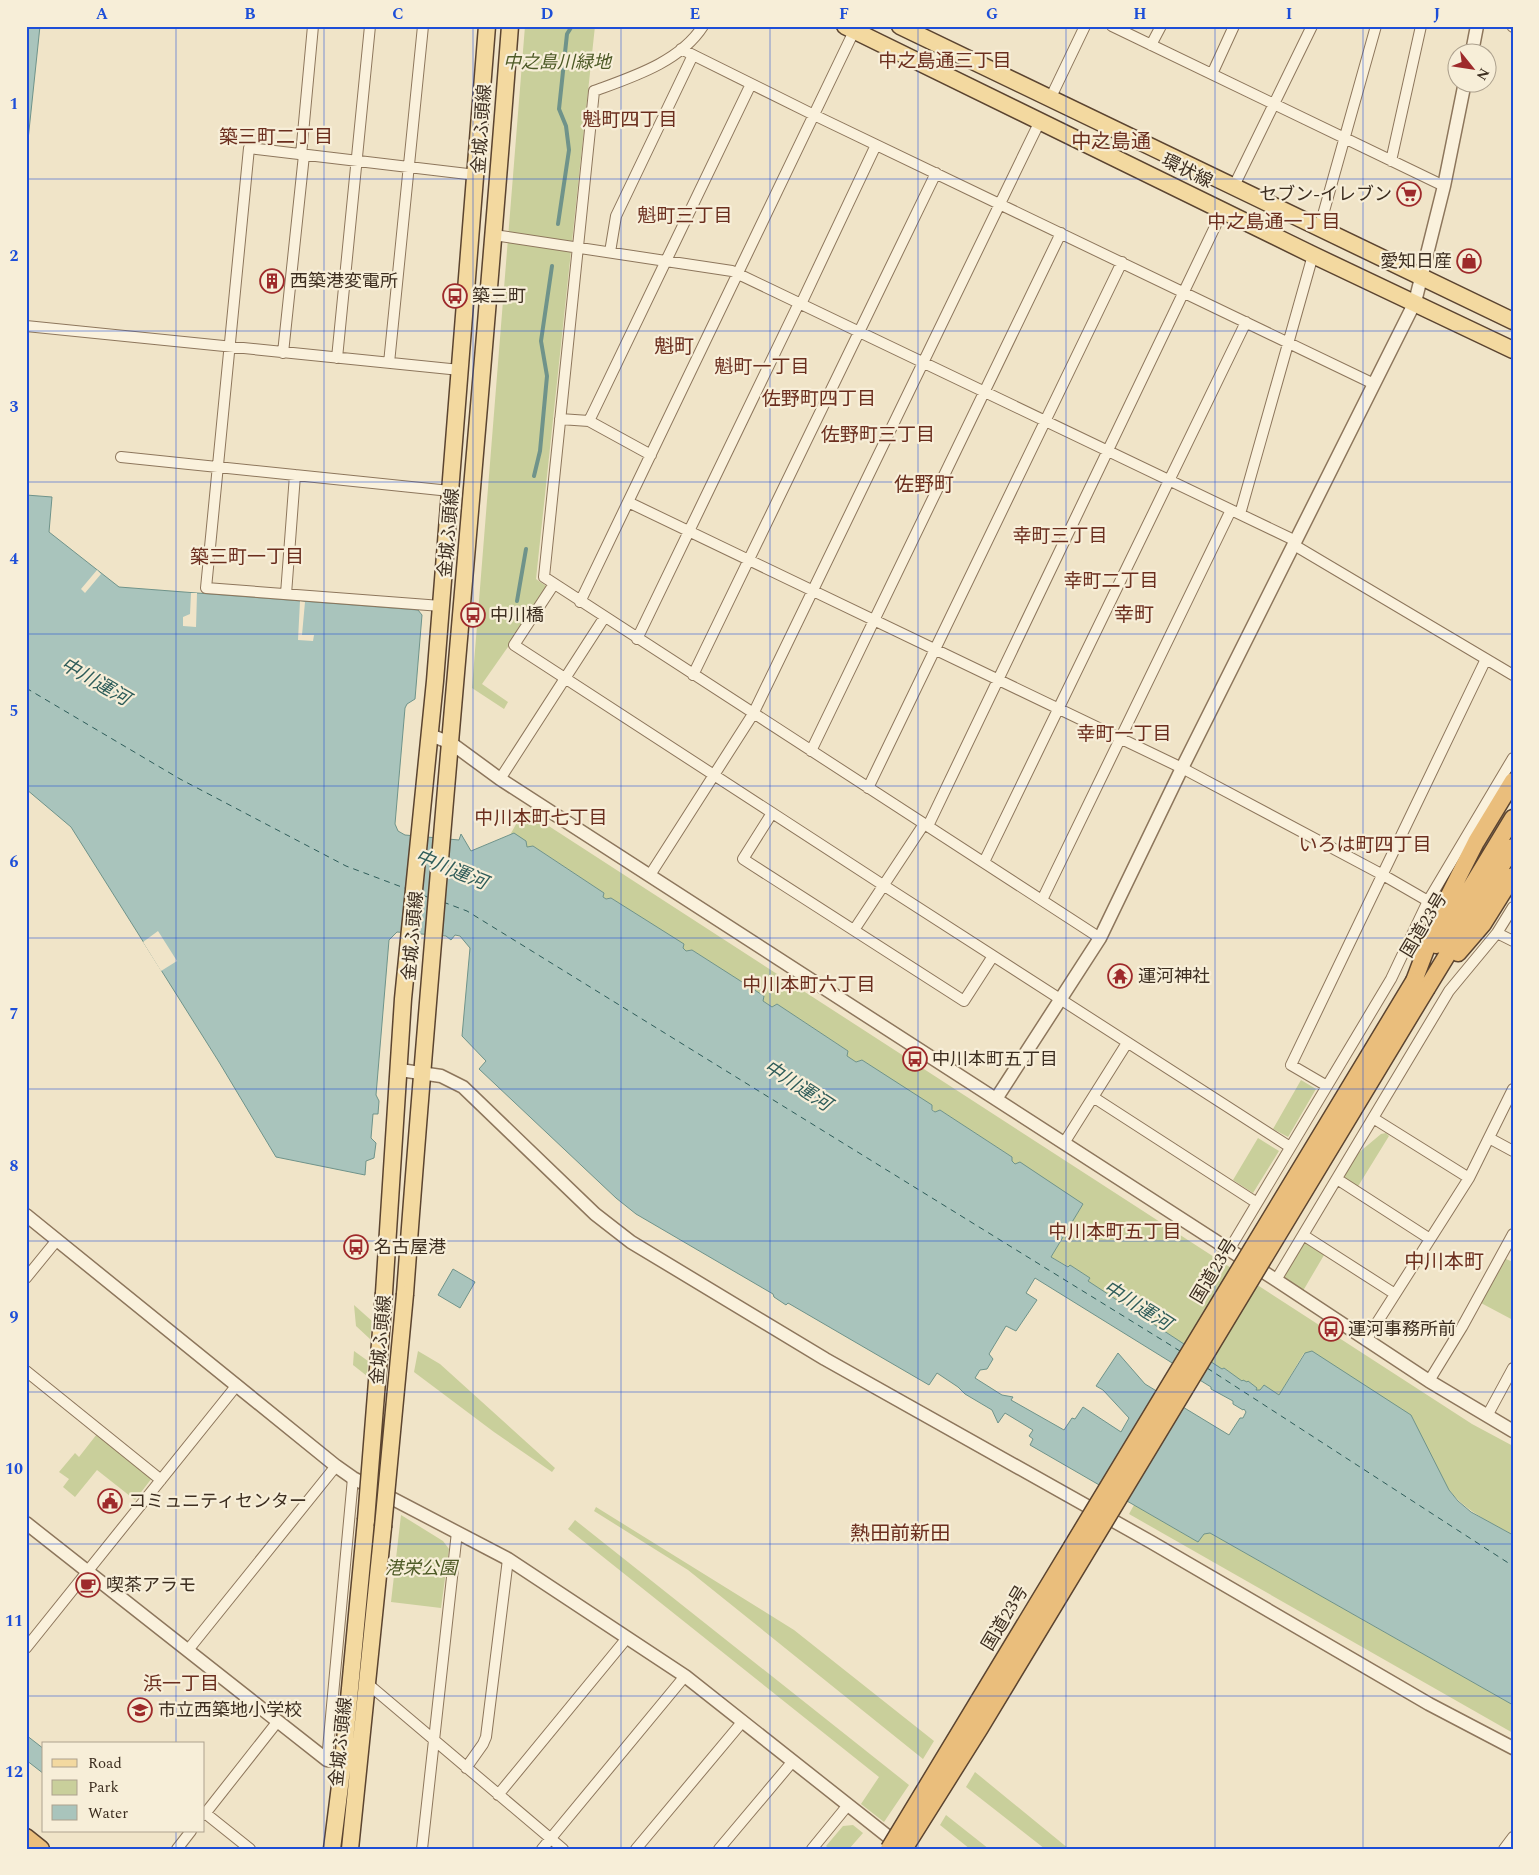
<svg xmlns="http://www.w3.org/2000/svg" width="1539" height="1875" viewBox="0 0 1539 1875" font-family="Spectral,'Noto Sans JP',serif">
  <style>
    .green { fill: #c9cf9b }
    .water { fill: #a9c4bc; stroke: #6f938a; fill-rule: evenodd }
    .pier { fill: #f0e4c8 }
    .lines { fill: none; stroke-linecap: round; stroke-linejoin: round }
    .stream { stroke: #6f938a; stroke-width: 4 }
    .ferry { stroke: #2f5d5a; stroke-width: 1; stroke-dasharray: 6 5; stroke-linecap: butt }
    .minor-casing { stroke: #8d765c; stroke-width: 12 }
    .tertiary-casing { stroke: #8d765c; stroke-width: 15 }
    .primary-casing { stroke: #5b4430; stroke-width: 19 }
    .trunk-casing { stroke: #5b4430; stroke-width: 19 }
    .minor { stroke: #faf1dc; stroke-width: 10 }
    .tertiary { stroke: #faf1dc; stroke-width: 12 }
    .primary { stroke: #f3d9a0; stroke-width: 16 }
    .trunk { stroke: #eabe7c; stroke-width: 16 }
    .primary-bridge-casing { stroke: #5b4430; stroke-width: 19; stroke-linecap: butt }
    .trunk-bridge-casing { stroke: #5b4430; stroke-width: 19; stroke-linecap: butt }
    .primary-bridge { stroke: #f3d9a0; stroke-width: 16 }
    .trunk-bridge { stroke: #eabe7c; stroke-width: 16 }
    .grid { fill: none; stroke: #1d4ed8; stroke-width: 1; stroke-opacity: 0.55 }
    .labels { text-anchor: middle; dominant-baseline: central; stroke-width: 4.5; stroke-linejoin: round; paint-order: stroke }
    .park-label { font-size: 18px; font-style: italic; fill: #4d5a26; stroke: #f7eed8 }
    .street-label { font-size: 18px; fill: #3d2e20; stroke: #f7eed8 }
    .poi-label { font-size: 18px; fill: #3d2e20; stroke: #f7eed8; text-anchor: start }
    .neighbourhood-label { font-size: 19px; fill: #6b2e1e; stroke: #f7eed8 }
    .water-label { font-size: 19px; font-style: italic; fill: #2f5d5a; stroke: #f7eed8 }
    .quarter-label { font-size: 20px; fill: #6b2e1e; stroke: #f7eed8 }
    .neatline { fill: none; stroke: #1d4ed8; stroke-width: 2 }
    .grid-label { font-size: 16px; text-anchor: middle; font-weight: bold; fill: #1d4ed8 }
  </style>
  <rect width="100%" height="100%" fill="#f0e4c8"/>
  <path class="green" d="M525,26H595L536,579L549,588L482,684L508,702L504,709L472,688Z
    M524,810L1472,1424L1513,1446V1535C1488,1521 1467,1512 1449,1490L1304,1353L1279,1395L1256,1390L1247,1382H1242L1224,1368L1222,1370L1087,1281L1090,1278L1070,1265L1069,1267L1051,1257L1083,1204L1018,1164H1015L1012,1161V1157L940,1110L935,1112L931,1107L862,1060L856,1062L847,1056L848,1051L777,1004L772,1007L763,1001V996L692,950L686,951L683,948V944L611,898L606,899L603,897L604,893L533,846L527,848L526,845L510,835Z
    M1301,1080L1316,1089L1288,1137L1273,1129Z
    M1386,1133L1389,1136L1357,1188L1340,1177L1350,1160L1381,1134Z
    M1258,1138L1279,1151L1253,1193L1233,1180Z
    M1303,1235L1327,1250L1300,1296L1276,1280Z
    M1506,1259L1513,1262V1320L1481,1303Z
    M354,1305L372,1321L370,1339L356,1326Z
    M354,1351L368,1361L367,1376L353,1365Z
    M418,1351L440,1364L555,1468L552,1472L494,1432L414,1372Z
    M97,1434L152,1478L135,1500L97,1470L75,1497L63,1487L69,1479L59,1472L75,1453L79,1457Z
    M1134,1505L1198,1542L1204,1534L1210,1533L1513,1705V1733L1129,1514Z
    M596,1507L794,1630L934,1741L923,1759L688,1570L594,1511Z
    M401,1515L443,1541L449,1549L441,1608L391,1602Z
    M575,1520L909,1785L884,1822L861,1804L879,1777L568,1529Z
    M975,1772L1069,1849H1045L966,1787Z
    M946,1815L989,1849H970L940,1825Z
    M853,1825L863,1833L849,1849H829L826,1846L843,1826Z"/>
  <path class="water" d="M26,26H40L26,159Z
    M26,495L52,497L49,532L119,587L418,610L422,615L415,699L407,704L405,708L395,824L398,831L405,835L459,840L461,834L471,851L514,833L526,841L527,847L533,846L604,893L603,897L606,899L611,898L684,944L683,948L686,951L692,950L764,996L763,1001L772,1007L777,1004L848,1051L847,1056L856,1062L862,1060L932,1105V1110L935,1112L940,1110L1012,1157V1161L1015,1164L1020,1162L1083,1204L1051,1257L1068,1267L1070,1265L1090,1278L1088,1281L1222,1369L1224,1368L1242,1381L1243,1380L1247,1382L1248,1381L1257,1388L1256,1390H1260L1264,1385L1279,1395L1305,1353L1312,1351L1411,1415L1449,1490L1458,1501L1471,1512L1513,1535V1705L1210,1533L1204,1534L1198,1542L1030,1445L1033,1439L1029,1436L1033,1430L1005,1413L998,1423L992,1410L965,1394L958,1387L937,1373L929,1385L788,1303L786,1305L774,1297L773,1294L636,1214L616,1198L479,1069L486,1061L462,1036L470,948L460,936L455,935L451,940L446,936L397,932L389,940L376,1095L379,1101L378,1114H373L371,1138L376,1143L374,1158L366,1161L365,1175L276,1157L219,1062L71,827L26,789ZM1035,1278L1211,1387V1389L1233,1401V1404L1243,1410L1244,1409L1246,1412L1243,1418H1240L1229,1435L1145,1384L1118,1353L1096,1386L1103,1390L1129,1418L1121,1432L1083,1407L1075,1419L1072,1418L1064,1430L1011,1400L1013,1397L1002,1395L975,1378L980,1370L987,1369L993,1359L989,1354L1006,1326L1016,1331L1037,1300L1026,1293Z
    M453,1269L475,1282L460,1308L438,1295Z
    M26,1735L44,1749V1774L26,1760Z"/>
  <path class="pier" d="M97,570L101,574L85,593L81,589Z
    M191,593H197L196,627L183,626V617L190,614Z
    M300,601L305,602L302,635H314L313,641L298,640Z
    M158,931L177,961L161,971L143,942Z"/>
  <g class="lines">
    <path class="stream" d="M558,224L569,150L566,126L559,109L567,34L572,26
      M534,476L540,451L547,376L541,341L552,266
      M517,601L526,549"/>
    <path class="ferry" d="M26,688L180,779L346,866L407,889
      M422,895L430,898
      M443,902L467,911L1180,1351
      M1207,1368L1513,1566"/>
    <g class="minor-casing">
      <path id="minor" d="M703,26C680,62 632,77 594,91L544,577L1100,938
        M1112,26L1444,186
        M1512,26L1513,27
        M1151,45L1161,26
        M681,49L814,115L1374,384
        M1212,74L1234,26
        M1050,99L1085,26
        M301,155L313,26
        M1391,161L1421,26
        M1233,188L1312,26
        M1319,229L1376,26
        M494,235L732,271L1296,541
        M610,252L616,216L693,55
        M801,304L876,145
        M26,326L460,370
        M283,353L304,155
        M337,358L370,26
        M389,363L423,26
        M560,419L589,421
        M651,455L589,421L751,84
        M121,457L450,491
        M628,502L1182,768L1383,875L1428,901
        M1240,514L1313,255
        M1294,545L1513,675
        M554,584L514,645L883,885L1290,1147
        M286,594L295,475
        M580,602L856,27
        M441,606L206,588L249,148L476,175
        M637,639L799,303
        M693,675L936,173
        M811,751L1061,233
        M500,779L604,618
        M868,788L1122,262
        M772,813L743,859L964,1001L993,956
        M928,826L1223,210
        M984,862L1246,322
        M650,875L753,714L1040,121
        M1042,900L1231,510
        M854,930L924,824
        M1497,933L1513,941
        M1127,1043L1093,1097L1257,1203
        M1327,1086L1291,1065L1486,659
        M1373,1118L1469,1178
        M1489,1138L1513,1151
        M1064,1143L1093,1097
        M1337,1179L1430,1239
        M1303,1235L1395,1294
        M1229,1250L1391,979L1428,901L1513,758
        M26,1278L57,1240
        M1276,1280L1449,991L1497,933L1513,907
        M1366,1340L1469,1178L1513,1089
        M26,1371L161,1480
        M1429,1381L1462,1327L1513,1234
        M1487,1416L1513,1368
        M26,1648L237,1385
        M188,1650L336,1466
        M368,1684L563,1849
        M327,1760L353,1478
        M466,1768L483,1744L486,1737L508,1559
        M498,1795L627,1638
        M205,1813L250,1849
        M204,1815L278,1721
        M177,1849L191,1831
        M422,1849L457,1532
        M542,1849L685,1676
        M636,1849L743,1721
        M719,1849L793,1761
        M812,1849L848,1805
        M1504,1849L1513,1837"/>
    </g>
    <g class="tertiary-casing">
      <path id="tertiary" d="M1472,52L1477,26
        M430,735L451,743L500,779L1276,1280L1429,1381L1513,1431
        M400,1070L441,1076L463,1087L595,1214L631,1242L825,1359L1151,1542L1429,1704L1513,1748
        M996,1099L1100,938L1182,768L1415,302L1444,186L1465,82
        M26,1215L336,1466L353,1478L508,1559L685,1676L900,1846
        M26,1523L327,1760L343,1762"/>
    </g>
    <g class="primary-casing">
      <path id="primary" d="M845,26L1313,255L1513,350
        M900,26L1513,321
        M384,1293L403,999L435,681L487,26
        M405,1294C436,871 478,449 510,26
        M332,1849L343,1762L366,1520
        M350,1849L383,1527"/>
    </g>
    <g class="trunk-casing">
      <path id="trunk" d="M1436,945L1513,818
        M1458,953L1483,924L1513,876
        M1414,981L1439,915L1476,842L1513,781
        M1427,988L1513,847
        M26,1837L41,1849"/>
    </g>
    <use href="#minor" class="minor"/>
    <use href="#tertiary" class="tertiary"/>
    <use href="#primary" class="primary"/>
    <use href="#trunk" class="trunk"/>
    <g class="primary-bridge-casing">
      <path id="primary-bridge" d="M366,1520L384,1293
        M383,1527L405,1294"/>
    </g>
    <g class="trunk-bridge-casing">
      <path id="trunk-bridge" d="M889,1849L1414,981
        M904,1849L980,1728L1427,988"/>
    </g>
    <use href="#primary-bridge" class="primary-bridge"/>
    <use href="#trunk-bridge" class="trunk-bridge"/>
  </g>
  <path class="grid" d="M176,26V1744M324,26V1849M473,26V1849M621,26V1849M770,26V1849M918,26V1849M1066,26V1849M1215,26V1849M1363,26V1849M26,179H1513M26,331H1513M26,482H1513M26,634H1513M26,786H1513M26,938H1513M26,1089H1513M26,1241H1513M26,1392H1513M26,1544H1513M26,1696H1513M176,1831V1849"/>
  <defs>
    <g id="supermarket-ring" transform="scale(1.25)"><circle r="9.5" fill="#f7eed8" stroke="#9e2a2b" stroke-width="1.5"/><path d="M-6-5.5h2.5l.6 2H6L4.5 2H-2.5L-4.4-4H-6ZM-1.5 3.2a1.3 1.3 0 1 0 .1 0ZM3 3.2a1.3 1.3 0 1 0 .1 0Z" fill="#9e2a2b"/></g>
    <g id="shop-ring" transform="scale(1.25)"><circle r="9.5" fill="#f7eed8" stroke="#9e2a2b" stroke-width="1.5"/><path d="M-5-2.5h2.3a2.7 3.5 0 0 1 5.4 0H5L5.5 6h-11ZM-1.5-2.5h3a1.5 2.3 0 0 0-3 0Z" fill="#9e2a2b"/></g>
    <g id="building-ring" transform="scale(1.25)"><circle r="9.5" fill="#f7eed8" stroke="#9e2a2b" stroke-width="1.5"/><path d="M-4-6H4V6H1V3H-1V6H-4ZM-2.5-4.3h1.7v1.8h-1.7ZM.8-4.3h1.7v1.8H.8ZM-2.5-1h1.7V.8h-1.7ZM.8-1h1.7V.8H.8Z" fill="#9e2a2b"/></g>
    <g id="bus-ring" transform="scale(1.25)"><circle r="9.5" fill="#f7eed8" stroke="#9e2a2b" stroke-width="1.5"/><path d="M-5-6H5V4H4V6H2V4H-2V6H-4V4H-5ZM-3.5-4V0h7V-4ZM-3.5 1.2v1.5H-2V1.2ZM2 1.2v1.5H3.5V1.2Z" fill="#9e2a2b"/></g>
    <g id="temple-ring" transform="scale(1.25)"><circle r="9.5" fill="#f7eed8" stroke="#9e2a2b" stroke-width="1.5"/><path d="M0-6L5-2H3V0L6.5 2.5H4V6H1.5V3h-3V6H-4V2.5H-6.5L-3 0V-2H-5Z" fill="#9e2a2b"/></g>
    <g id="civic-ring" transform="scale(1.25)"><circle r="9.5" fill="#f7eed8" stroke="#9e2a2b" stroke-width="1.5"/><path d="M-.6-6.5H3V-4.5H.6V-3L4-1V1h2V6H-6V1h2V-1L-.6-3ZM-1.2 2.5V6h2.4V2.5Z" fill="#9e2a2b"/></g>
    <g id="cafe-ring" transform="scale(1.25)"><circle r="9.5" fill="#f7eed8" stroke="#9e2a2b" stroke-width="1.5"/><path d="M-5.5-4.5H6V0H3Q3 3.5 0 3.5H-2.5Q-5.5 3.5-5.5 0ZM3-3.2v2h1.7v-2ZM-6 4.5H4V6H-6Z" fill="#9e2a2b"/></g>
    <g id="school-ring" transform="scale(1.25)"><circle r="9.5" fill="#f7eed8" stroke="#9e2a2b" stroke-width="1.5"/><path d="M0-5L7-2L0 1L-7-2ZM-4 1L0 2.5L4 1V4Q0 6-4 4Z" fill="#9e2a2b"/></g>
  </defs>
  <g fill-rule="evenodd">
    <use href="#supermarket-ring" x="1409" y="194"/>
    <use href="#shop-ring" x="1469" y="261"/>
    <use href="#building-ring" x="272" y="281"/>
    <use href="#bus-ring" x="455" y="296"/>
    <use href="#bus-ring" x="473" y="615"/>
    <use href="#temple-ring" x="1120" y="976"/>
    <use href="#bus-ring" x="915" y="1059"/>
    <use href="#bus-ring" x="356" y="1247"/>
    <use href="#bus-ring" x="1331" y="1329"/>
    <use href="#civic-ring" x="110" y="1501"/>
    <use href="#cafe-ring" x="88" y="1585"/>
    <use href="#school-ring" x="140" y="1710"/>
  </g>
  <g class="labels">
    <g class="park-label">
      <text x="557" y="62">中之島川緑地</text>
      <text x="421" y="1568">港栄公園</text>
    </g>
    <g class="street-label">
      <text transform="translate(482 129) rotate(-86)">金城ふ頭線</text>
      <text transform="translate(1187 171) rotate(26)">環状線</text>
      <text transform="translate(449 533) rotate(-85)">金城ふ頭線</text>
      <text transform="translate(1424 925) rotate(-59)">国道23号</text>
      <text transform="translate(413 936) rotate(-85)">金城ふ頭線</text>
      <text transform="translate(1214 1271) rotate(-59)">国道23号</text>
      <text transform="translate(381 1340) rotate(-85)">金城ふ頭線</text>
      <text transform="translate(1005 1618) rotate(-59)">国道23号</text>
      <text transform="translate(341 1742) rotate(-84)">金城ふ頭線</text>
    </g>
    <g class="poi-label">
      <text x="1392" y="194" text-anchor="end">セブン-イレブン</text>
      <text x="1452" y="261" text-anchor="end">愛知日産</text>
      <text x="290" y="281">西築港変電所</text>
      <text x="472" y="296">築三町</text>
      <text x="490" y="615">中川橋</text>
      <text x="1138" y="976">運河神社</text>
      <text x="932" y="1059">中川本町五丁目</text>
      <text x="374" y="1247">名古屋港</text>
      <text x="1348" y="1329">運河事務所前</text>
      <text x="128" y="1501">コミュニティセンター</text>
      <text x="106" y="1585">喫茶アラモ</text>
      <text x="158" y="1710">市立西築地小学校</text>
    </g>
    <g class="neighbourhood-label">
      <text x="945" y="61">中之島通三丁目</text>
      <text x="630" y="120">魁町四丁目</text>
      <text x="276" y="137">築三町二丁目</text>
      <text x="685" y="216">魁町三丁目</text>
      <text x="1274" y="222">中之島通一丁目</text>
      <text x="762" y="367">魁町一丁目</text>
      <text x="819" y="399">佐野町四丁目</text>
      <text x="878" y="435">佐野町三丁目</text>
      <text x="1060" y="536">幸町三丁目</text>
      <text x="247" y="557">築三町一丁目</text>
      <text x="1111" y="581">幸町二丁目</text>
      <text x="1124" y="734">幸町一丁目</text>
      <text x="541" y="818">中川本町七丁目</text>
      <text x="1365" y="845">いろは町四丁目</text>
      <text x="809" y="985">中川本町六丁目</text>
      <text x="1115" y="1232">中川本町五丁目</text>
      <text x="181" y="1684">浜一丁目</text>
    </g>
    <g class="water-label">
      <text transform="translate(95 682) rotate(30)">中川運河</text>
      <text transform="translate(451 870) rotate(22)">中川運河</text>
      <text transform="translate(797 1086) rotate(33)">中川運河</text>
      <text transform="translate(1137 1306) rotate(32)">中川運河</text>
    </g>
    <g class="quarter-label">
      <text x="1111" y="142">中之島通</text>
      <text x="674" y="347">魁町</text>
      <text x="924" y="485">佐野町</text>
      <text x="1134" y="615">幸町</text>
      <text x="1444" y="1262">中川本町</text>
      <text x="900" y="1534">熱田前新田</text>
    </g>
  </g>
  <rect width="1539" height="1875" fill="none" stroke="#f7eed8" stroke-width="55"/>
  <rect x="42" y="1742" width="162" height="90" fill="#f7eed8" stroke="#ada18e"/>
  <rect x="52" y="1759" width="25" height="8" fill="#f3d9a0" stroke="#ada18e"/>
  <text x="88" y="1768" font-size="15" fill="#3d2e20">Road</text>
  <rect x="52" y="1780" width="25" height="15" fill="#c9cf9b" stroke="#ada18e"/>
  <text x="88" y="1792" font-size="15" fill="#3d2e20">Park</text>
  <rect x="52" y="1805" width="25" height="15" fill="#a9c4bc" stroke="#ada18e"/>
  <text x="88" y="1818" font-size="15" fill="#3d2e20">Water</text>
  <g transform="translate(1472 68) rotate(120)"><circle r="24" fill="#f7eed8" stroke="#ada18e"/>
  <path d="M0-4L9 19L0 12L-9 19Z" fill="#9e2a2b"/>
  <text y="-8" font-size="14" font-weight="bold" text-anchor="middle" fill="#3d2e20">N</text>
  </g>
  <rect x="28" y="28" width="1484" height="1820" class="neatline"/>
  <g class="grid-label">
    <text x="102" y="19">A</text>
    <text x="250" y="19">B</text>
    <text x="398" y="19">C</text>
    <text x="547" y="19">D</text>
    <text x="695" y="19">E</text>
    <text x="844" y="19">F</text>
    <text x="992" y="19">G</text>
    <text x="1140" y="19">H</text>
    <text x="1289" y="19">I</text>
    <text x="1437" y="19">J</text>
    <text x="14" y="109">1</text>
    <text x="14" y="261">2</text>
    <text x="14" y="412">3</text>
    <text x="14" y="564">4</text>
    <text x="14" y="716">5</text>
    <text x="14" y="867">6</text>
    <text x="14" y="1019">7</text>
    <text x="14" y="1171">8</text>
    <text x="14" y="1322">9</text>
    <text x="14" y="1474">10</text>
    <text x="14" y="1626">11</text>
    <text x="14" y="1777">12</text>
  </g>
</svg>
